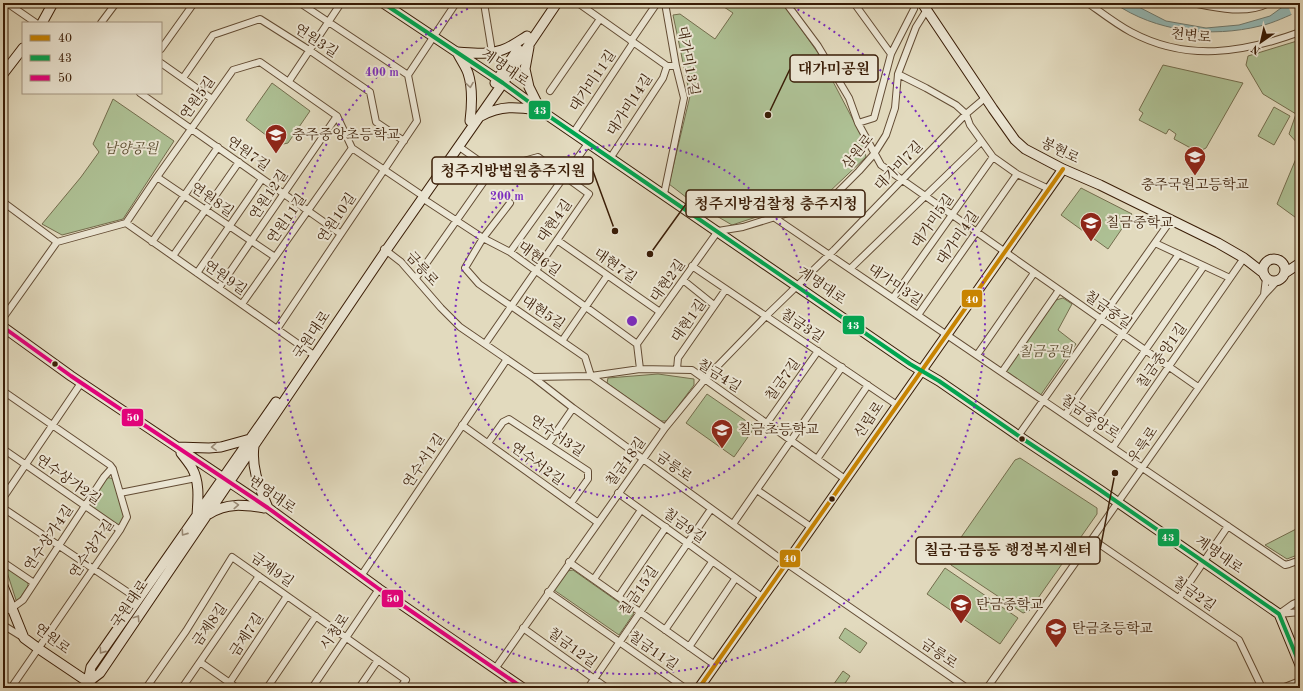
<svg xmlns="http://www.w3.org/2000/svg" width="1303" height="691" viewBox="0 0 1303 691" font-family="'Old Standard TT','Noto Serif KR',serif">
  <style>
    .green { fill: #aec195; stroke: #746e4e }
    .water { fill: #95bab7; stroke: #707b70 }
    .pier { fill: #e2dabe }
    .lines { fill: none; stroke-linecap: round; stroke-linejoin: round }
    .street-casing { stroke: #634c34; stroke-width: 8 }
    .secondary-casing { stroke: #391c06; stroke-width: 11 }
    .street { stroke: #ece7d5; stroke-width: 6 }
    .secondary { stroke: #ece7d5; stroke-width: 9 }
    .bus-1-casing { stroke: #ece7d5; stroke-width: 7 }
    .bus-2-casing { stroke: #ece7d5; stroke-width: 7 }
    .bus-3-casing { stroke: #ece7d5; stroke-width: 7 }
    .bus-1 { stroke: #c88402; stroke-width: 4 }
    .bus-2 { stroke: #00a651; stroke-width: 4 }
    .bus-3 { stroke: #e5007d; stroke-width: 4 }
    .oneway { stroke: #9b8c78 }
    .ring { fill: none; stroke: #7b2cbf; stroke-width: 2; stroke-dasharray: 2 4 }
    .bus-dot { fill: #391c06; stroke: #ece7d5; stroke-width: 1.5 }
    .labels { text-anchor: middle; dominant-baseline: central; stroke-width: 4; stroke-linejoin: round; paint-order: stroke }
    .street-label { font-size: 14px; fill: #391c06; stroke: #ece7d5 }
    .poi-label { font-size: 14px; fill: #391c06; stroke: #ece7d5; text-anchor: start }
    .park-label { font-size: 14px; font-style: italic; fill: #5c4e31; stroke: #ece7d5 }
    .centre { fill: #7b2cbf; stroke: #ece7d5; stroke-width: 2 }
    .ring-label { font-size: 12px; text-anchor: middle; font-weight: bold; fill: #7b2cbf; stroke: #ece7d5; stroke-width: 4; stroke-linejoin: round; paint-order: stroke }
    .leader { fill: none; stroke: #391c06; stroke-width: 1.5 }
    .callout-dot { fill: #391c06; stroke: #ece7d5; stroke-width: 1.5 }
    .callout { fill: #ece7d5; stroke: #391c06; stroke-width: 1.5 }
    .callout-label { font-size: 15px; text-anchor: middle; font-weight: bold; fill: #391c06 }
    .line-badge { stroke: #ece7d5; stroke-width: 1.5 }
    .badge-label { font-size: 11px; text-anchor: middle; font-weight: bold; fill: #fff }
  </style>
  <rect width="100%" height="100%" fill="#e2dabe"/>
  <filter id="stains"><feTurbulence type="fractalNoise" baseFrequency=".005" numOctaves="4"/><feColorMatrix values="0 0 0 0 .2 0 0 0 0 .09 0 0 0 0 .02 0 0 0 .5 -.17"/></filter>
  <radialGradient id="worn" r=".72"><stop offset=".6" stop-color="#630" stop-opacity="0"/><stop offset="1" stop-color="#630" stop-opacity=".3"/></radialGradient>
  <path class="green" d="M718,3H783L818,53L861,135L866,157L827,194L732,225L691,201L669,184L690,96L673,15L680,14L715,39L733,13Z
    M1297,41L1300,42V146L1289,134L1296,114L1263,94L1246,65L1248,56Z
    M1163,65L1243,83L1206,148L1198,152L1174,139L1176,134L1169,129L1166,134L1139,120L1143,113L1139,110Z
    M272,83L310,111L288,143L279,145L246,120Z
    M113,99L174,141L123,219L62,235L42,224L81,177L99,152L93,144Z
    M1274,107L1290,116L1274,145L1258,136Z
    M1300,149V225L1299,220L1277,204Z
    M1081,188L1132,214L1108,249L1061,215Z
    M1063,298L1072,304L1058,330L1076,344L1040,396L1006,371L1056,300Z
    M658,374L694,379V385L667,421H660L607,383L608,378Z
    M707,394L755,427L734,457L686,423Z
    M1020,458L1097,508V514L1029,611L1023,613L951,565L948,556L1015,460Z
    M106,477L114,479L126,517L119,527L87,505Z
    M1300,527V554L1287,559L1265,545Z
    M8,568L28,582V586L18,601L16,600L6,569Z
    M945,568L1018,618L1000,644L927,594Z
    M573,570L634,613L619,635L554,590L567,571Z
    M845,628L867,643L860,653L839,638Z
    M843,671L850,676L842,688H831Z"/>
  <path class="water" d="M1114,3H1131L1166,21L1206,28L1239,25L1270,16L1288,3L1300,11C1287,16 1274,23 1260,26C1211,38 1156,32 1114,3Z"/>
  <path class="pier" d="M1287,3H1300V13L1292,16Z"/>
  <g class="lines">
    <g class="street-casing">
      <path id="street" d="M7,3L36,23
        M300,3L408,75
        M484,3L492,52
        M578,3L667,66H676
        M786,3L818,46L849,98L858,123L881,165L1198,387
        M854,3L891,54
        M1088,3C1102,13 1116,24 1131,32C1187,62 1243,53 1300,32
        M1192,3C1216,8 1246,15 1269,3
        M101,23L116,3
        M631,41L657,3
        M161,49L194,3
        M161,63L212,99
        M898,74L926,88L956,105L966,114L970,125L993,157L1017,174L1049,189
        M183,78L213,35L260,19L309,50L370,92L376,122L404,141
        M289,81L341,3
        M550,91L600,19
        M140,93L341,234
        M858,123L874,118L891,54L914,9L915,3
        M574,132L633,43
        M458,146L492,170
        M611,157L663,78L667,66
        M157,177L275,257
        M664,194L684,98L676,66L665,3
        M422,198L483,238L510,252L637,344L640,369
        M3,202L57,242
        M510,203L483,238L465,268L479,284L585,357L591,376L665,428
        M775,218L1285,565L1289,564L1300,560
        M126,223L311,353
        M557,240L660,312
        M57,242L126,223L157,177L233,70L260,62L337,116L352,148L420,194
        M152,242L218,147
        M1155,243L1230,278
        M384,249L401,262L441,308L460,327L533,377L573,408L786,563L967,688
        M510,252L589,142
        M173,256L239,162
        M692,266L897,405
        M850,269L981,142
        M197,273L262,179
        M416,278L492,170L538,157L589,194L485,344
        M683,280L714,305
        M219,288L337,116
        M1264,295L1266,278
        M893,298L993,157
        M242,304L352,148
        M918,315L1017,174
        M3,318L57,242
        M277,329L417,121L408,75L456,3
        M562,341L607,276
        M637,344L718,231L743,227L830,200L859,171L874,154L886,135L895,108L898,74L916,27L931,3
        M977,355L1034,273
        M677,369L678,358L726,289
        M1002,372L1059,290
        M533,377L591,376L640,369L692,370L845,479
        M3,391L110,465L113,469L127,517L120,530L11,688
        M1065,415L1179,254
        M767,423L818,351
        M462,425L597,522
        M1089,431L1204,266
        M1018,436L1171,220
        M488,443L503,422L509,419L588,471V479L571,503
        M548,444L573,408
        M1113,447L1244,258
        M3,449L120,530
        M817,459L868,385
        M757,490L811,527
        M120,493L196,478
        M618,493L762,597
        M3,498L81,383
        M3,508L138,599
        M733,524L842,367
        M1092,539L1239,640L1262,688
        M3,562L34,583
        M569,562L715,665
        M361,576L507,359
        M594,579L641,510
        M548,592L685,688
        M619,596L666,527
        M1179,598L1228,526
        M3,612L12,608L23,600L104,477L112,468
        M1279,614L1293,604L1300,601
        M1279,614L1300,612
        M3,625L24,638
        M523,628L607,688
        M665,630L712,562
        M689,647L735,579
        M200,662L237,688
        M495,669L665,428L705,379L766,316L834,250L966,114L985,98
        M88,682L98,688
        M146,688L186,631L232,557L406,680L400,688
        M182,688L259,576
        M226,688L287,596
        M267,688L316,616
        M312,688L379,589
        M359,688L378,660
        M588,688L711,509
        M987,688L1264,295L1277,281
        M1282,688L1300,681"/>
    </g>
    <g class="secondary-casing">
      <path id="secondary" d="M383,3L503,83L540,110L910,364L939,381L1026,441L1100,490L1279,614L1300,665
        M922,3L993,109L1015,140L1025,149L1063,169L1100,185L1218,243L1244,258L1262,272
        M1299,3L1300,5
        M42,23L53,3
        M529,47L525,69L529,87L540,109
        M458,52C473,53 488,55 502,50C511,47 519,41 527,36
        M458,54C461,60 466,67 468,73C473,88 472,105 470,121
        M3,74L23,48
        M495,83L518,49
        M481,116C501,105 517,107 538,110
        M1263 270a11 11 0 1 1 22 0a11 11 0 1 1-22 0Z
        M1285,273L1300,263
        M3,327L71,376L268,508L379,589L523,688
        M254,446C251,469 260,488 268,508
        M177,447L209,448L221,447L250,439
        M181,453C185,458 189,463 192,468C200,482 198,500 197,515
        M209,514C227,502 245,505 264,508
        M3,586L24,638L39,649L88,682
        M88,682L91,667L276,402
        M84,688L88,682L100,673L387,249L503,83L557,3
        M699,688L1063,169"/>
    </g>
    <use href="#street" class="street"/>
    <use href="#secondary" class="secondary"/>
    <g class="bus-1-casing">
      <path id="bus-1" d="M699,688L1063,169"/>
    </g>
    <g class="bus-2-casing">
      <path id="bus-2" d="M383,3L503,83L540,110L910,364L939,381L1026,441L1100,490L1279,614L1300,665"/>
    </g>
    <g class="bus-3-casing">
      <path id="bus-3" d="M3,327L71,376L268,508L379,589L523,688"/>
    </g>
    <use href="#bus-1" class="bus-1"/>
    <use href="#bus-2" class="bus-2"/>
    <use href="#bus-3" class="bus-3"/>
  </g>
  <defs><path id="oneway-chevron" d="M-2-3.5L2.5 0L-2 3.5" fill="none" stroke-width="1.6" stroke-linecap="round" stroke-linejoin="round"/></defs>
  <g class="oneway">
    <use href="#oneway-chevron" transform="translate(470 85) rotate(81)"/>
    <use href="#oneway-chevron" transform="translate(214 447) rotate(176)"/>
    <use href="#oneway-chevron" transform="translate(236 505) rotate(-3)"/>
    <use href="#oneway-chevron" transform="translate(184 533) rotate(125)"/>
    <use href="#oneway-chevron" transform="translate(137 618) rotate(-56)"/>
    <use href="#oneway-chevron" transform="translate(102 651) rotate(125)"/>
  </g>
  <g class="ring">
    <circle cx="632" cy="321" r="177"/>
    <path d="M787 4A353 353 0 1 1 477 4"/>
  </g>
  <defs>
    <g id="school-pin" transform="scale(1.15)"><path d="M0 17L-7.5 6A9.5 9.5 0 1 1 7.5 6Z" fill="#8f2418" stroke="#ece7d5"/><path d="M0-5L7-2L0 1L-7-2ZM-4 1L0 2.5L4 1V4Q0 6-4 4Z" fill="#fff"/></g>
  </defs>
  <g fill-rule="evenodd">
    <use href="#school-pin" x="276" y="135"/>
    <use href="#school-pin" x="1195" y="157"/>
    <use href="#school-pin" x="1091" y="223"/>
    <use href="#school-pin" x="722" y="430"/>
    <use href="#school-pin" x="961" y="605"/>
    <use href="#school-pin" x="1056" y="629"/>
  </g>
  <g class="bus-dot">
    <circle cx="55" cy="364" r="3.5"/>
    <circle cx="1022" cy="439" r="3.5"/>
    <circle cx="832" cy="499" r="3.5"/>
  </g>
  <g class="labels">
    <g class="street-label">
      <text transform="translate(1191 36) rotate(6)">천변로</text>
      <text transform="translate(316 41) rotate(33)">연원3길</text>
      <text transform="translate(688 61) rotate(80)">대가미13길</text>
      <text transform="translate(505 68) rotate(35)">계명대로</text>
      <text transform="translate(593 81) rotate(-56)">대가미11길</text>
      <text transform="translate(198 98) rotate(-55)">연원5길</text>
      <text transform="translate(630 105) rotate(-57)">대가미14길</text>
      <text transform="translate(1060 151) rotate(26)">봉현로</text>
      <text transform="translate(858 152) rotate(-51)">삼원로</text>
      <text transform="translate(248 154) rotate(35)">연원7길</text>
      <text transform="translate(899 166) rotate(-46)">대가미7길</text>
      <text transform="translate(269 195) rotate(-56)">연원12길</text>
      <text transform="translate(212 200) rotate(35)">연원8길</text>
      <text transform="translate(337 218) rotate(-56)">연원10길</text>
      <text transform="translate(287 219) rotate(-55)">연원11길</text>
      <text transform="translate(555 221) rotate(-55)">대현4길</text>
      <text transform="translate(933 221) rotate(-55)">대가미5길</text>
      <text transform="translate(958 238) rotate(-55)">대가미4길</text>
      <text transform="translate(539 259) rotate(36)">대현6길</text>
      <text transform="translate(615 266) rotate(35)">대현7길</text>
      <text transform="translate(422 269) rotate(48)">금릉로</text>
      <text transform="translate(225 278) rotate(35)">연원9길</text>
      <text transform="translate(668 281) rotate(-54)">대현2길</text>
      <text transform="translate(895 285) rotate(34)">대가미3길</text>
      <text transform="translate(822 286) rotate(35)">계명대로</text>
      <text transform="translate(1108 310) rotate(35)">칠금중길</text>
      <text transform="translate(543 313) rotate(34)">대현5길</text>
      <text transform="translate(689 321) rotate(-55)">대현1길</text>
      <text transform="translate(802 326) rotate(34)">칠금3길</text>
      <text transform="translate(312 335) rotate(-56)">국원대로</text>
      <text transform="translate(1162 356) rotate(-55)">칠금중앙1길</text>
      <text transform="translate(719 376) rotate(32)">칠금4길</text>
      <text transform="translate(783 380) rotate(-54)">칠금7길</text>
      <text transform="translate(1090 417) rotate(34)">칠금중앙로</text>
      <text transform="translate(869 420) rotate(-55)">신립로</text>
      <text transform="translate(557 436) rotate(34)">연수서3길</text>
      <text transform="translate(1143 445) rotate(-55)">우륵로</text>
      <text transform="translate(424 461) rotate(-56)">연수서1길</text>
      <text transform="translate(626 462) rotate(-54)">칠금18길</text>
      <text transform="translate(537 464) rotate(36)">연수서2길</text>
      <text transform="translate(674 467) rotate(36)">금릉로</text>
      <text transform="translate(68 480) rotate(35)">연수상가2길</text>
      <text transform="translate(272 495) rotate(35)">번영대로</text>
      <text transform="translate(684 526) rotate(36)">칠금9길</text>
      <text transform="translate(49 538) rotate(-56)">연수상가4길</text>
      <text transform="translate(92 549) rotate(-56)">연수상가길</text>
      <text transform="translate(1219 555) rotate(35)">계명대로</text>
      <text transform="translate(272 570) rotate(35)">금제9길</text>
      <text transform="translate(639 591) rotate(-55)">칠금15길</text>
      <text transform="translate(1194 594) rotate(35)">칠금2길</text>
      <text transform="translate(130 604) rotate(-56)">국원대로</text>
      <text transform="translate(210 625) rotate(-55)">금제8길</text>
      <text transform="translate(335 632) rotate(-56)">시청로</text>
      <text transform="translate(247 635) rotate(-57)">금제7길</text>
      <text transform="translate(52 639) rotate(37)">연원로</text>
      <text transform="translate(572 648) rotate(36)">칠금12길</text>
      <text transform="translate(653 651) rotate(35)">칠금11길</text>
      <text transform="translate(939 654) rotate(35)">금릉로</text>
    </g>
    <g class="poi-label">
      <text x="292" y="135">충주중앙초등학교</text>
      <text x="1195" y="185" text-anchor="middle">충주국원고등학교</text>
      <text x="1106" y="223">칠금중학교</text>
      <text x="738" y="430">칠금초등학교</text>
      <text x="976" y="605">탄금중학교</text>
      <text x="1072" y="629">탄금초등학교</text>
    </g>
    <g class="park-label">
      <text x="131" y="149">남양공원</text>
      <text x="1045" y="352">칠금공원</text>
    </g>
  </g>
  <circle cx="632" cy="321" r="6" class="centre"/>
  <g class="ring-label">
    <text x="382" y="76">400 m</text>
    <text x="507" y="200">200 m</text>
  </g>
  <path class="leader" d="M768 115L790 69M615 231L593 171M650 254L686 204M1115 473L1100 550"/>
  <g class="callout-dot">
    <circle cx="768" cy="115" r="4"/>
    <circle cx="615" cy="231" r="4"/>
    <circle cx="650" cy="254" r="4"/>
    <circle cx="1115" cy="473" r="4"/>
  </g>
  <g class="callout">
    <rect x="790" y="55" width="88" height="27" rx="4"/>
    <rect x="432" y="157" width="161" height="27" rx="4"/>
    <rect x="686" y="190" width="179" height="27" rx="4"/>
    <rect x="916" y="537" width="184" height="27" rx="4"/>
  </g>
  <g class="callout-label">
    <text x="834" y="74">대가미공원</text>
    <text x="513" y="176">청주지방법원충주지원</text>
    <text x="776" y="209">청주지방검찰청 충주지청</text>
    <text x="1008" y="555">칠금·금릉동 행정복지센터</text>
  </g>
  <g class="line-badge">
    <rect x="528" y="100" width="23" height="20" rx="4" fill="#00a651"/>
    <rect x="961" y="289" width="22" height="19" rx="4" fill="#c88402"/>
    <rect x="842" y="315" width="23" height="20" rx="4" fill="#00a651"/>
    <rect x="121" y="408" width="23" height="19" rx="4" fill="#e5007d"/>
    <rect x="1157" y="528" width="23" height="19" rx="4" fill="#00a651"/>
    <rect x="779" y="549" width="22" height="19" rx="4" fill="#c88402"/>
    <rect x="381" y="589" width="23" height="19" rx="4" fill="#e5007d"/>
  </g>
  <g class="badge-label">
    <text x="540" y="114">43</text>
    <text x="972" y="303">40</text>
    <text x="853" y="329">43</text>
    <text x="133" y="421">50</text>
    <text x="1168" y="541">43</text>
    <text x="790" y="562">40</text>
    <text x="393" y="602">50</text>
  </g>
  <rect width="1303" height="691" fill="none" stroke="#e2dabe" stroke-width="16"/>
  <rect x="4" y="4" width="1295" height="683" fill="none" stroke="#391c06" stroke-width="2"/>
  <rect x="8" y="8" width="1287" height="675" fill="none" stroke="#391c06"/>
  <rect x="22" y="22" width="140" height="72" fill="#ece7d5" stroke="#a49682"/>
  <rect x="30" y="35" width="20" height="6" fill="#c88402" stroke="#a49682"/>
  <text x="58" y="42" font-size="12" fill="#391c06">40</text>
  <rect x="30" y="55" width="20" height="6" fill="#00a651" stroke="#a49682"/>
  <text x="58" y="62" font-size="12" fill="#391c06">43</text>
  <rect x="30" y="75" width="20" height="6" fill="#e5007d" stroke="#a49682"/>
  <text x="58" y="82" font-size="12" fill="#391c06">50</text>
  <g transform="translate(1261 42) rotate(214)" stroke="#ece7d5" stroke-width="3" paint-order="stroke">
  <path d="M0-3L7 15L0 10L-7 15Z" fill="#391c06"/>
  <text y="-6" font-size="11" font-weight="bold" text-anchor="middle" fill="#391c06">N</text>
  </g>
  <rect width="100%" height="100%" filter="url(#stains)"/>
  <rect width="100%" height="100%" fill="url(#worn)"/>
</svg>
